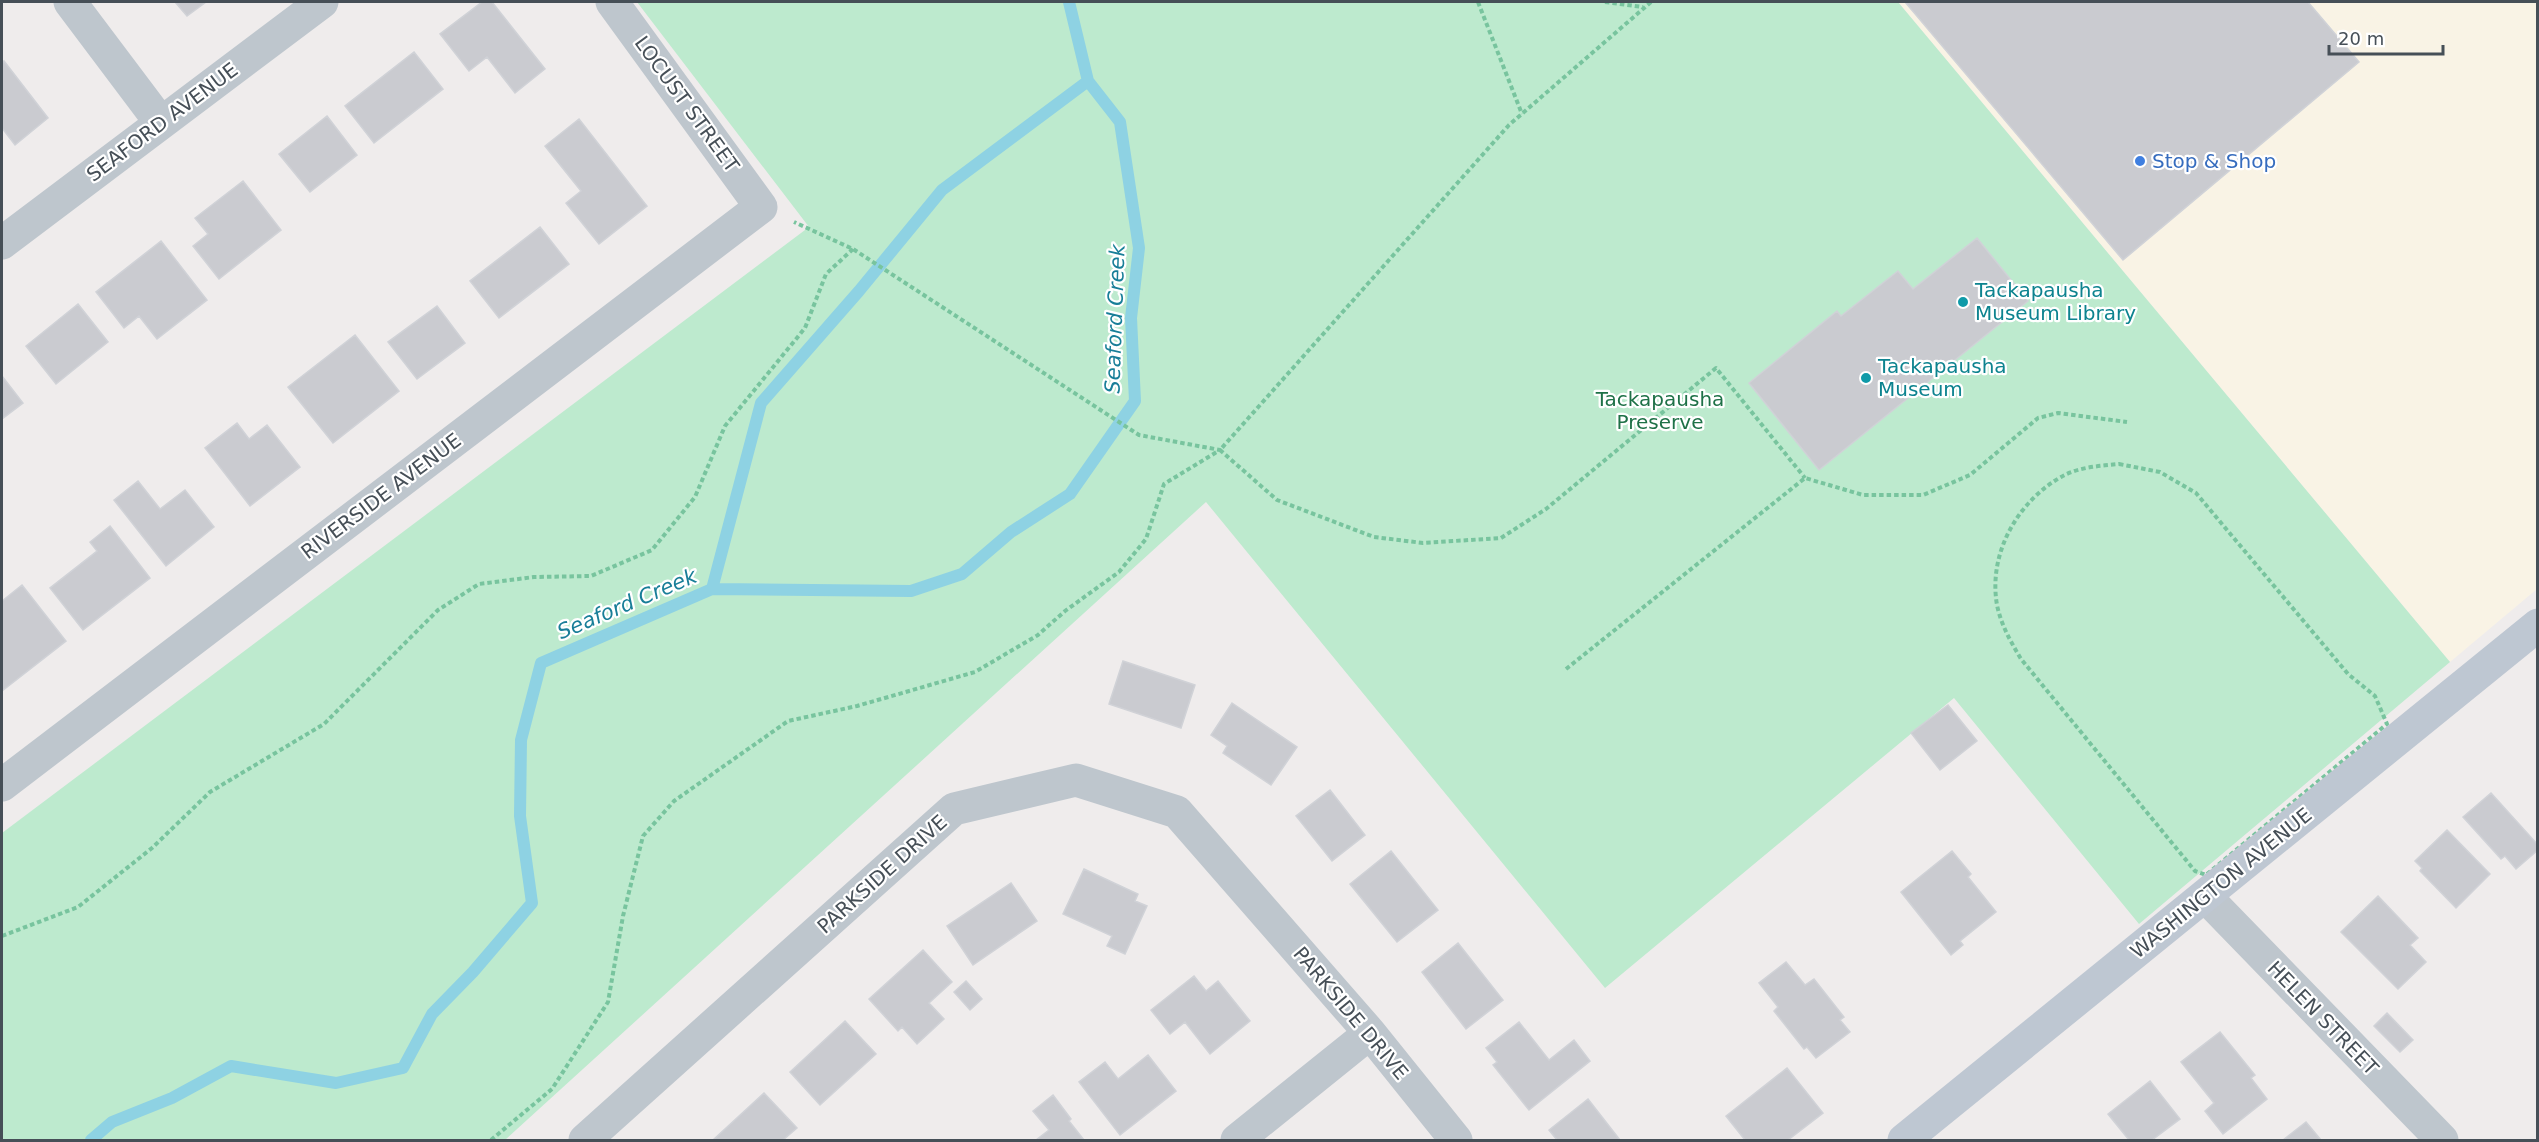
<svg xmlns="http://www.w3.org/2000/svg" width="2539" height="1142" viewBox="0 0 2539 1142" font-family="'DejaVu Sans',sans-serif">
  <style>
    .commercial { fill: #f9f3e5 }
    .green { fill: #bdeace }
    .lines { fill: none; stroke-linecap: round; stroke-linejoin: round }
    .stream { stroke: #8ed2e3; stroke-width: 12 }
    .building { fill: #cacbd0; stroke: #d0d2d7; stroke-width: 1.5 }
    .path { stroke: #78c49e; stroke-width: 4; stroke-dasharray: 4.5 3; stroke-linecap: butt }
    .street { stroke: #bec6cd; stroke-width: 33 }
    .secondary { stroke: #bec7d2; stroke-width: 33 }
    .shop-dot { fill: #3f7fe0; stroke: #fff; stroke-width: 2 }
    .culture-dot { fill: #0f9aa8; stroke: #fff; stroke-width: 2 }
    .labels { text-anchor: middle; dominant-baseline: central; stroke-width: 4.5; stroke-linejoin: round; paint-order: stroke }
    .street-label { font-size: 20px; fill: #464f57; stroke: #fff }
    .shop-label { font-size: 20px; fill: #366cbe; stroke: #fff; text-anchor: start }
    .culture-label { font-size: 20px; fill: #0d838f; stroke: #fff; text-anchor: start }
    .park-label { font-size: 20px; fill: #1e7147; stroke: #fff }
    .water-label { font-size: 21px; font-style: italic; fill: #187e98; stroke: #fff }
  </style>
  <rect width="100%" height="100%" fill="#efecec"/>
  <path class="commercial" d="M1898,2H2537V589L2450,662Z"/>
  <path class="green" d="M637,2H1898L2450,662L2139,924L1954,698L1605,988L1206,502L505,1140H2V833L809,227Z"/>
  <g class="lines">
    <path class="stream" d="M712,589L761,403L859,291L942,190L1088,81
      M91,1140L112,1122L172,1098L231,1066L336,1083L403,1068L432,1014L473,972L532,903L520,816L521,740L541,663L712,589L911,591L962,574L1011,532L1070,494L1135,401L1131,318L1139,248L1120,122L1088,81L1069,2"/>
  </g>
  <path class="building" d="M175,2H206L187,16Z
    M482,2H492L545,69L515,93L487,57L469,71L440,34Z
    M1905,2H2308L2359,62L2123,260Z
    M414,52L443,89L374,143L345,106Z
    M4,61L48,118L15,145L2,128V63Z
    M327,116L357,155L310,192L279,154Z
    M579,119L647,206L599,244L566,203L581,191L545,146Z
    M243,181L281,230L219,279L193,246L208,234L195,218Z
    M540,227L569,264L499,318L470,281Z
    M1977,238L2028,301L1819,470L1749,383L1837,311L1841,316L1898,271L1913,289Z
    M161,241L207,300L157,339L139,316L124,328L96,292Z
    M78,304L108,342L56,384L26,346Z
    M437,306L465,343L417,379L388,342Z
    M355,335L399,391L333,443L288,387Z
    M2,376L23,403L2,419Z
    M237,423L249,439L267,425L300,467L250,506L205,448Z
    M138,481L160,509L185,490L214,527L166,566L114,500Z
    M110,526L150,578L83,630L50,588L97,551L90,542Z
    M22,585L66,641L2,691V601Z
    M1123,661L1195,685L1181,728L1109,704Z
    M1232,703L1297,747L1271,785L1223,753L1227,746L1211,735Z
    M1948,705L1977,741L1940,770L1911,733Z
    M1330,790L1365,835L1332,861L1296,816Z
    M2491,793L2538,845V850L2516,869L2505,856L2501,859L2463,817Z
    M2447,830L2490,874L2456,908L2420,871L2422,868L2415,861Z
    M1391,851L1438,910L1397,942L1350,884Z
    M1952,851L1971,874L1968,877L1996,912L1960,941L1963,945L1951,955L1901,892Z
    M1084,869L1138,894L1135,901L1147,906L1125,954L1107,946L1112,936L1063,914Z
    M1011,883L1037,921L973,965L947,926Z
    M2378,896L2418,938L2410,945L2426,962L2398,989L2341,932Z
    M1458,943L1503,1000L1466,1029L1422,972Z
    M923,950L952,982L929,1003L944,1019L917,1044L902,1027L898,1031L869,999Z
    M1786,962L1805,985L1814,979L1844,1017L1840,1020L1850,1032L1816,1058L1807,1047L1804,1049L1774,1011L1778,1007L1759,983Z
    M1194,976L1206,991L1218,981L1250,1021L1210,1054L1185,1022L1170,1034L1151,1010Z
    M966,981L982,999L970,1010L954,992Z
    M2387,1013L2413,1040L2400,1052L2374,1026Z
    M845,1021L876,1054L820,1105L790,1072Z
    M1519,1022L1549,1060L1574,1040L1590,1061L1529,1110L1493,1065L1497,1062L1486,1048Z
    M2220,1032L2255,1075L2251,1078L2267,1099L2223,1134L2205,1111L2214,1103L2181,1062Z
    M1148,1055L1176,1091L1120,1135L1079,1082L1105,1062L1118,1079Z
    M1787,1068L1823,1113L1788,1140H1745L1726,1116Z
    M2150,1081L2180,1119L2152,1140H2129L2108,1114Z
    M764,1093L797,1128L783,1140H713Z
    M1053,1095L1071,1119L1069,1121L1084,1140H1036L1049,1130L1033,1111Z
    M1588,1099L1620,1140H1557L1549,1130Z
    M2306,1122L2321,1140H2283Z"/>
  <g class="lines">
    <path class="path" d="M1478,2L1522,114
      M1605,2L1643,7
      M1651,2L1509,125L1220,450L1277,500L1374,537L1423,543L1501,538L1546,509L1716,368L1805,478
      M2119,464L2160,472L2196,493L2348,674L2375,696L2387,724L2206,875L2195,871L2021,659C2011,642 2001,625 1997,605C1988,554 2017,502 2061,477C2078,467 2099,466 2119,464Z
      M1566,669L1805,478L1863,495H1923L1970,475L2038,418L2058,413L2127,422
      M2,936L78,907L152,848L210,792L324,724L438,610L479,584L534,577L591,576L652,550L695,497L725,426L805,328L826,274L853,249
      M491,1140L552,1089L608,1002L623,916L643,836L674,801L788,721L857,706L975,672L1038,635L1065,611L1119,572L1146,539L1164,484L1220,450L1139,435L853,249L794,222"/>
    <path class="street" d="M70,2L161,123
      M2,243L322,2
      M2,785L761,207L612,2
      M2205,896L2442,1140
      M585,1140L954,809L1076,780L1177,812L1370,1033L1456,1140
      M1237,1140L1370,1033"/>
    <path class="secondary" d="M1904,1140L2538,625"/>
  </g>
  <circle class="shop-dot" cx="2140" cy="161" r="6"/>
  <g class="culture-dot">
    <circle cx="1963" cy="302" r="6"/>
    <circle cx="1866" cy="378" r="6"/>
  </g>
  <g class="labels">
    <g class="street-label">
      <text transform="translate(687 104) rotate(54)">LOCUST STREET</text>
      <text transform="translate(162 122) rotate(-37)">SEAFORD AVENUE</text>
      <text transform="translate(381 496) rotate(-37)">RIVERSIDE AVENUE</text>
      <text transform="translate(882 874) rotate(-42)">PARKSIDE DRIVE</text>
      <text transform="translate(2221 883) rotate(-39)">WASHINGTON AVENUE</text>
      <text transform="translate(1351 1013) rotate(50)">PARKSIDE DRIVE</text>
      <text transform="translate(2323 1018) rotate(46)">HELEN STREET</text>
    </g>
    <g class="shop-label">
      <text x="2152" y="161">Stop &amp; Shop</text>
    </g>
    <g class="culture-label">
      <text x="1975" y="290">Tackapausha<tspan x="1975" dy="23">Museum Library</tspan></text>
      <text x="1878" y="366">Tackapausha<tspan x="1878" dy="23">Museum</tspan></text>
    </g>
    <g class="park-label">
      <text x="1660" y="399">Tackapausha<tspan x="1660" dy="23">Preserve</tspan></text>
    </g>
    <g class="water-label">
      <text transform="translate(1115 319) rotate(-88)">Seaford Creek</text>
      <text transform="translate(627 604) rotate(-23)">Seaford Creek</text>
    </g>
  </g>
  <rect width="2539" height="1142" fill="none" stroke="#464f57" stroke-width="6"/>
  <path d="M2329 45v9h114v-9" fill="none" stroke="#464f57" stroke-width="3"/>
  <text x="2338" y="45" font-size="18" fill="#464f57" stroke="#ffffff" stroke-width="4.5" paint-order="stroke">20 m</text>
</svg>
